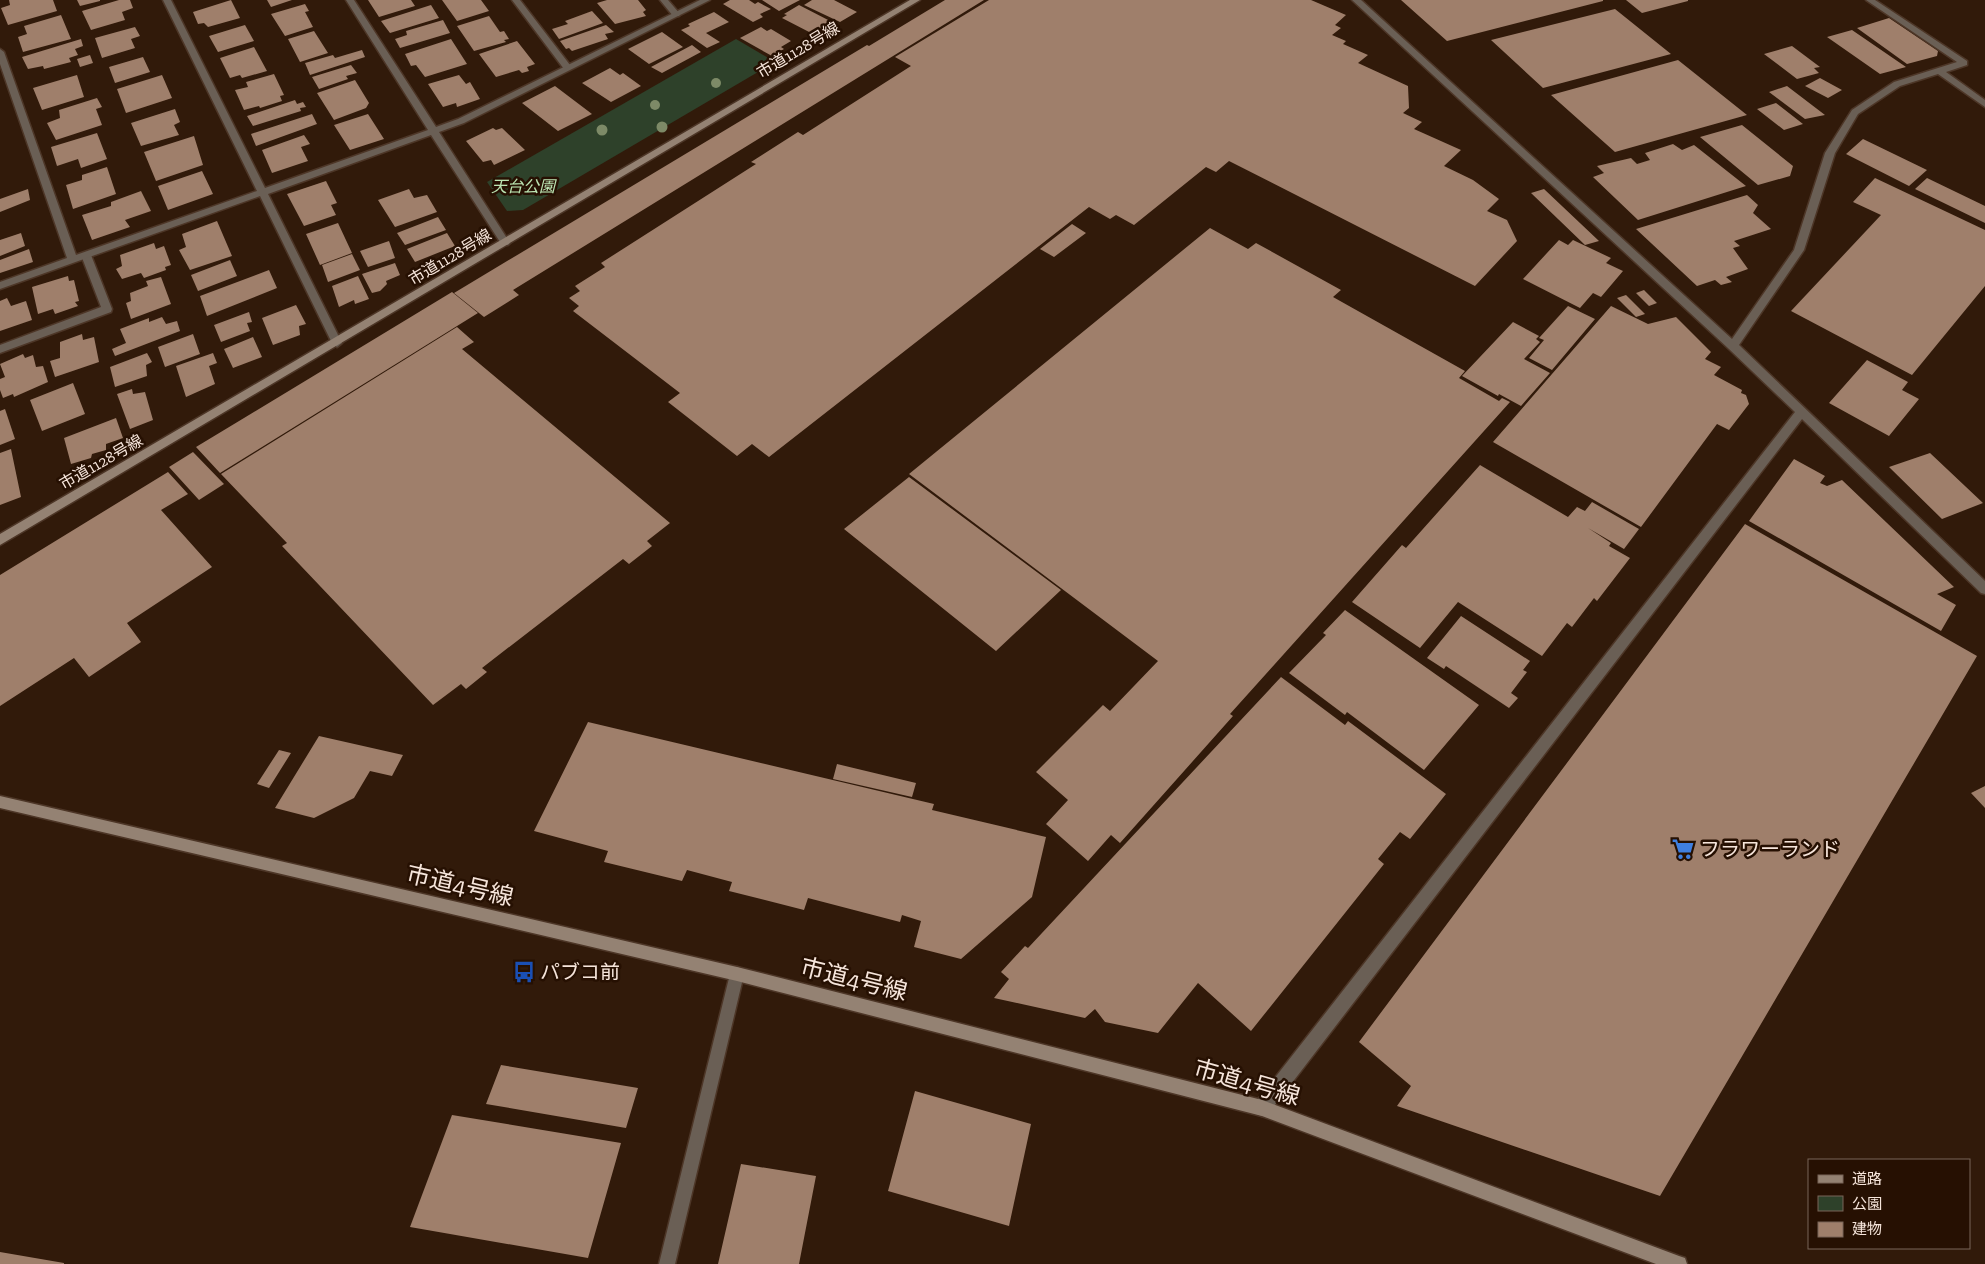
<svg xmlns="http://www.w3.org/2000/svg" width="1985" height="1264" viewBox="0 0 1985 1264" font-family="'Zilla Slab','Noto Sans JP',serif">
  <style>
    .green { fill: #2e412a }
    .building { fill: #9f7f6b }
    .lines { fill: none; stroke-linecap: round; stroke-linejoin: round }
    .lane-casing { stroke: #4d3627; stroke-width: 3 }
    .street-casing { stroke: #4d3627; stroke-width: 3 }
    .secondary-casing { stroke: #4d3627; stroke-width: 3 }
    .lane { fill: #6a5f55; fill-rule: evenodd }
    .street { fill: #6a5f55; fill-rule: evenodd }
    .secondary { fill: #948273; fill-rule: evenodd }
    .tree { fill: #7d8a67 }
    .labels { text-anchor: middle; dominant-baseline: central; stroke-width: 5; stroke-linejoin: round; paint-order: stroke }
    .far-street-label { font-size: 16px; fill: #f6e5db; stroke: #261002 }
    .far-park-label { font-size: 16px; font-style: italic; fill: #bce5b3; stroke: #261002 }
    .poi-label { font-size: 20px; fill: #f6e5db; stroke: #261002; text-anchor: start }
    .near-street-label { font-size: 24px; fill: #f6e5db; stroke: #261002 }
  </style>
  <rect width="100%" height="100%" fill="#311a0a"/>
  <path class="green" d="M736,39L775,62L523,210L507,211L487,182Z"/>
  <path class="building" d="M9,0H53L57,11L8,25L1,8L10,5Z
    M77,0H100V1L80,6Z
    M119,0H130L133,8L122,12L125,20L91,30L82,11Z
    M231,0L240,18L208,27L204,23L198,24L193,12Z
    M267,0H292L271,7Z
    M368,0H411L415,6L379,17Z
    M442,0H481L489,11L457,21Z
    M607,0H638L646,10L643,12L646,16L615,24L597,3Z
    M730,0H749L755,4L758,2L771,9L760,14L763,17L753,22L723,4Z
    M762,0H800L779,11Z
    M812,0H834L857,12L840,22L804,5Z
    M945,0H984L513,290L519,295L484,317L454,293L867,45L869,46Z
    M989,0H1311L1346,15L1335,25L1341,28L1332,35L1346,41L1343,44L1368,55L1358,63L1408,86L1409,108L1403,113L1422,122L1414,129L1461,150L1444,166L1473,180L1499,199L1487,211L1507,220L1517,241L1475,286L1229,161L1216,172L1206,167L1134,225L1116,215L1110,219L1089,207L769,457L752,444L737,456L668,402L680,393L573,311L579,306L569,298L580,291L575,286L605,267L601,263L756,164L751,162L798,132L803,135L911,66L895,57Z
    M1401,0H1603V1L1447,41Z
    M1626,0H1688V1L1642,13Z
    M305,4L309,11L305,12L313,27L285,36L271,14Z
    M431,5L439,18L390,33L381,21Z
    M799,5L832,22L813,34L782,18L787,15L784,14Z
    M1615,9L1671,54L1543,88L1491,40Z
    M592,11L603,23L559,39L552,29L568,24L565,21Z
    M714,12L729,22L706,33L720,42L707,48L681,30L690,26L688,24Z
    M61,15L71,39L23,52L18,37L27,34L24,26Z
    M489,16L500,32L504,31L509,39L504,40L506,42L474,51L457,26Z
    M1889,18L1938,51L1937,56L1907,64L1857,28Z
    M443,20L450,33L400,48L395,39L407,35L406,31Z
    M245,25L254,41L218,52L209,36Z
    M606,25L614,32L605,34L608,39L572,51L569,48L566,49L560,41Z
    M135,27L140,36L131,39L135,48L102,58L95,38Z
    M761,27L767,31L771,29L791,41L781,47L784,49L772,56L740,38Z
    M1852,30L1906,67L1880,74L1827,37Z
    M314,31L328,53L300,62L288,39Z
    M662,32L683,47L649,64L628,49Z
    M81,39L83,46L75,49L78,55L69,58L71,62L44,69L43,66L28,69L22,57Z
    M451,39L467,64L425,77L416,65L411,66L405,54Z
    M517,41L535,64L527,67L529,71L522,73L519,70L496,77L479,54Z
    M692,45L701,52L662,73L651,67Z
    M1792,46L1820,67L1814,68L1819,73L1797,79L1764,54Z
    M254,47L267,71L242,78L240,75L230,78L220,58Z
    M362,50L365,57L310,75L305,63L333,55L335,58Z
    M90,55L93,63L80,67L77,59Z
    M143,57L150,72L115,83L109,67Z
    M1678,60L1747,115L1615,152L1551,95Z
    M351,65L357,73L346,76L348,79L319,89L312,77Z
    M610,68L620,75L623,73L641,86L611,102L582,83Z
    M274,74L284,95L280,96L282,101L260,108L259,106L244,110L235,90L248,87L246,82Z
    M77,75L84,97L42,110L33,88Z
    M162,75L172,98L126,113L117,89Z
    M459,75L466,84L470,82L480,99L457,107L456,103L443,107L428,84Z
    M1820,78L1842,90L1828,98L1805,86Z
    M355,80L369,103L366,108L334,120L317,93Z
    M555,86L592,114L558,131L522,103Z
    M1787,86L1825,115L1805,119L1769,92Z
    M97,98L102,107L96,109L102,125L56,140L47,123L60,118L59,110Z
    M295,100L297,104L303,102L306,107L300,108L301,111L253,126L247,116Z
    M1776,103L1803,124L1784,130L1757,109Z
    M175,109L180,122L174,125L179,135L141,146L131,123Z
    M312,114L317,124L256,146L251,134Z
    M368,114L384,139L350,150L334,125Z
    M1742,125L1793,166L1790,176L1758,185L1700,137Z
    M493,128L496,130L502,128L525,150L494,165L491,160L483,162L466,141Z
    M97,133L107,159L81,168L78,159L57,166L51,147Z
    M304,135L310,144L301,147L308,161L272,173L262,150Z
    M194,136L203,165L156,181L144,152Z
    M1863,139L1927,170L1909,186L1846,154Z
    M1673,144L1682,150L1694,145L1746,186L1638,220L1593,177L1604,173L1597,166L1631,158L1637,164L1650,160L1645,153Z
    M107,167L116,194L73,209L66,185L82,180V175Z
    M202,171L213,194L168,210L158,186Z
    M1875,178L1985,230V286L1912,375L1791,311L1881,215L1853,202Z
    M1927,178L1985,206V223L1915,189Z
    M326,181L337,203L331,205L336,215L304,226L287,194Z
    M28,189L30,200L0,212V199Z
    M409,189L414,198L427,195L437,212L395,227L378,200Z
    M1544,189L1599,241L1585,245L1531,193Z
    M141,191L151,211L125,220L130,227L92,240L82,215L111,206V202Z
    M1747,195L1758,205L1753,213L1771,229L1734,241L1740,246L1733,248L1748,269L1726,277L1732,282L1721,285L1715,280L1697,286L1636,229Z
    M438,217L446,230L405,245L397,233Z
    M217,221L232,256L190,270L179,250L186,247L182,234Z
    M338,223L352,253L320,265L306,234Z
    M1072,224L1086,233L1054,257L1040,249Z
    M1210,228L1248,249L1256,243L1341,290L1333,297L1465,371L1459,378L1499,401L1502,398L1510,402L1230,714L1233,716L1120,843L1111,835L1088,861L1046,824L1068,800L1036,772L1103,705L1110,711L1158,661L909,474Z
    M21,233L25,246L0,256V240Z
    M447,233L455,246L415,262L407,249Z
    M1559,240L1568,245L1573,240L1611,258L1606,263L1623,271L1601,297L1593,293L1580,308L1523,279Z
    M389,241L395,258L368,267L360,251Z
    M154,243L156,249L164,246L171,265L165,267L166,270L144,278L141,273L122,279L116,269L122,266L120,255Z
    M29,249L33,262L0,273V260Z
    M352,254L360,270L328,282L322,265Z
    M230,260L237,276L198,291L191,275Z
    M395,263L400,275L386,281L387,284L380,291L372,293L362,274Z
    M269,270L277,288L207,316L200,296Z
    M68,276L69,281L74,280L79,301L75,302L78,306L55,314L53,309L38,314L32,287Z
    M358,276L369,299L355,304L354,300L339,307L332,286Z
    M161,277L171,304L131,319L126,303L131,301L130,293L148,286L146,281Z
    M1644,290L1657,303L1649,306L1636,293Z
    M452,292L478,313L220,473L196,447Z
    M1626,295L1645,314L1636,317L1617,298Z
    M7,298L11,306L26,301L32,320L0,331V301Z
    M296,305L306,324L299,326L300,335L273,345L262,318Z
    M1568,306L1595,319L1552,370L1529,358L1544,340L1539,338Z
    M1611,306L1648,324L1676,317L1711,352L1705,359L1721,367L1714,375L1742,390L1741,393L1746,395L1749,404L1729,430L1717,424L1641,527L1493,442Z
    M249,312L252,322L247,323L250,331L221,342L214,325Z
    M162,317L166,324L177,321L180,331L115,356L112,349L126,343L120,329L149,318V322Z
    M1513,322L1539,336L1536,339L1540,342L1524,359L1550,373L1521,406L1499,394L1498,396L1462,376Z
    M457,327L474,342L462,349L670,523L647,541L652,546L629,564L623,559L482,668L487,672L466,689L461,684L433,705L282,546L287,543L221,474Z
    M82,334L83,340L94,337L99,362L55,377L50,361L60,358V342Z
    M193,334L200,354L165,367L158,347Z
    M253,337L262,357L233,368L224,349Z
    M147,353L152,362L146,365L147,376L115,387L110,367Z
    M213,353L217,363L209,366L215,384L186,397L176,366Z
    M23,354L25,358L33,355L36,367L43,366L48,382L14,397L13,394L3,398L0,390V379L5,377L0,364Z
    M1867,360L1908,382L1902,390L1919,399L1889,436L1829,403Z
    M73,383L85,414L42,431L30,400Z
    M132,389L133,394L145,392L153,420L130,429L117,394Z
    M5,409L15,439L0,445V411Z
    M116,418L123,438L106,444V450L92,454L91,458L71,464L64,438Z
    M11,449L21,497L0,505V453Z
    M193,452L224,484L199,500L169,467Z
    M1930,453L1983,503L1942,519L1889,467Z
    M1794,459L1825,476L1820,483L1827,486L1842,480L1954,587L1937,594L1956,605L1941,631L1749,521Z
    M1480,465L1568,517L1577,507L1585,511L1592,502L1639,529L1624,549L1588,528L1611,543L1609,546L1630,558L1597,601L1594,598L1572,627L1567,623L1542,656L1458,602L1420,648L1352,602L1402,545L1406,548Z
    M168,472L188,494L161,510L212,567L127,623L141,642L89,677L74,658L0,706V575Z
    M909,477L1061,590L996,651L844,529Z
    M1745,524L1977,656L1660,1196L1397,1106L1411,1086L1359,1042Z
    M1345,610L1479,705L1424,770L1347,712L1345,715L1289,673L1326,635L1323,633Z
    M1461,616L1530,661L1523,670L1527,672L1511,693L1518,698L1509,708L1446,666L1444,669L1427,658Z
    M1281,677L1345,725L1348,721L1446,794L1410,839L1400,832L1378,859L1384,864L1251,1031L1198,983L1158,1033L1105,1022L1095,1009L1085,1018L994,998L1009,979L1001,972L1025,946L1028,948Z
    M588,722L934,804L932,810L1046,837L1032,897L961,959L914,947L921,921L902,915L900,922L808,898L804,910L729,891L732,882L687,870L682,881L604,862L608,851L534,831Z
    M319,736L403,755L392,776L370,771L354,798L314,818L275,808Z
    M279,750L291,753L269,788L257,784Z
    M837,764L916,783L912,797L833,779Z
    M1985,786V808L1971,793Z
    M501,1065L638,1088L626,1128L486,1104Z
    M915,1091L1031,1124L1009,1226L888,1191Z
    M452,1115L621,1143L588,1258L410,1227Z
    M741,1164L816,1176L799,1264H718Z
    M0,1252L64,1263V1264H0Z"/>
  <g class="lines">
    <g class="lane-casing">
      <path id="lane" d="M512,0H520L570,65V69H564Z
        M660,0H668L680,14L679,16H673Z
        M86,252L91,255L112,309L111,312L0,353V345L101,307L81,255Z"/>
    </g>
    <g class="street-casing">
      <path id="street" d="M163,0H171L265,188L428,130L346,0H354L436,127L458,119L700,0H710L464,123L439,132L510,243L508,245H502L431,135L268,194L342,343L337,347L332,343L260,196L0,289V282L67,258L0,64V49L4,52L76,255L257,191Z
        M1352,0H1361L1732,339L1794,250L1825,153L1852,110L1894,82L1957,62L1866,0H1875L1967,61V65L1946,72L1985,100V107L1938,74L1900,86L1858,114L1835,153L1804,250L1739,345L1985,581V594L1981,593L1802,419L1268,1114L1262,1116L1256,1114L1254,1108L1256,1102L1795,412L1729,349Z
        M737,967L742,969L744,974L675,1264H659L730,974L732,969Z"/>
    </g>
    <g class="secondary-casing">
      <path id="secondary" d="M910,0H920L0,545V534Z
        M0,796L737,967L1262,1100L1679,1256L1685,1258L1687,1264H1656L1262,1116L737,981L0,808Z"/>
    </g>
    <use href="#lane" class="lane"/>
    <use href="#street" class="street"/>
    <use href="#secondary" class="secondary"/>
  </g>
  <g class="tree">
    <circle cx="716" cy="83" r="5"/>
    <circle cx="655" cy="105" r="5"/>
    <circle cx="662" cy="127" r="5.5"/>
    <circle cx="602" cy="130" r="5.5"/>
  </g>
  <defs>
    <g id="supermarket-bare" transform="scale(1.725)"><path d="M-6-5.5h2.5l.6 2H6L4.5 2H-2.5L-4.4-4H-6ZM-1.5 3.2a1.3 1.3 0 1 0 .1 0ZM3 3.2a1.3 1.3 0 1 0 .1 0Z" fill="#3f7fe0" stroke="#261002" stroke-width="2.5" paint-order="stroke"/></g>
    <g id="bus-bare" transform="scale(1.725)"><path d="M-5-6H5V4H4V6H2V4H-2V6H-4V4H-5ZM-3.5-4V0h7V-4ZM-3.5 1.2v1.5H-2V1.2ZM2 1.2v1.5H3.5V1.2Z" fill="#1a4fb4" stroke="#261002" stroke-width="2.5" paint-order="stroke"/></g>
  </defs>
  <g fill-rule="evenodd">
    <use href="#supermarket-bare" x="1683" y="849"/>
    <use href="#bus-bare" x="524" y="972"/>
  </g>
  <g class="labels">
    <g class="far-street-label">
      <text transform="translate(798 50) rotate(-31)">市道1128号線</text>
      <text transform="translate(450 257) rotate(-31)">市道1128号線</text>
      <text transform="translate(101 462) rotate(-30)">市道1128号線</text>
    </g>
    <g class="far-park-label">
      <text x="523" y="186">天台公園</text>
    </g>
    <g class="poi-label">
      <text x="1700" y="849">フラワーランド</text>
      <text x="540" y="972">パブコ前</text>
    </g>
    <g class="near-street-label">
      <text transform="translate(460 885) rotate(13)">市道4号線</text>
      <text transform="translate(854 979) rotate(14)">市道4号線</text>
      <text transform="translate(1247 1082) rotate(16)">市道4号線</text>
    </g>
  </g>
  <rect x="1808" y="1159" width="162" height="90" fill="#261002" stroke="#796559"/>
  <rect x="1818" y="1175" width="25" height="8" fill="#948273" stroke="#796559"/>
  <text x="1852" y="1184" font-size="15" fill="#f6e5db">道路</text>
  <rect x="1818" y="1196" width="25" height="15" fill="#2e412a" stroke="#796559"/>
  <text x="1852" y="1209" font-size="15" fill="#f6e5db">公園</text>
  <rect x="1818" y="1222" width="25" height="15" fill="#9f7f6b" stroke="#796559"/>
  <text x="1852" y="1234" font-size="15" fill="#f6e5db">建物</text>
</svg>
